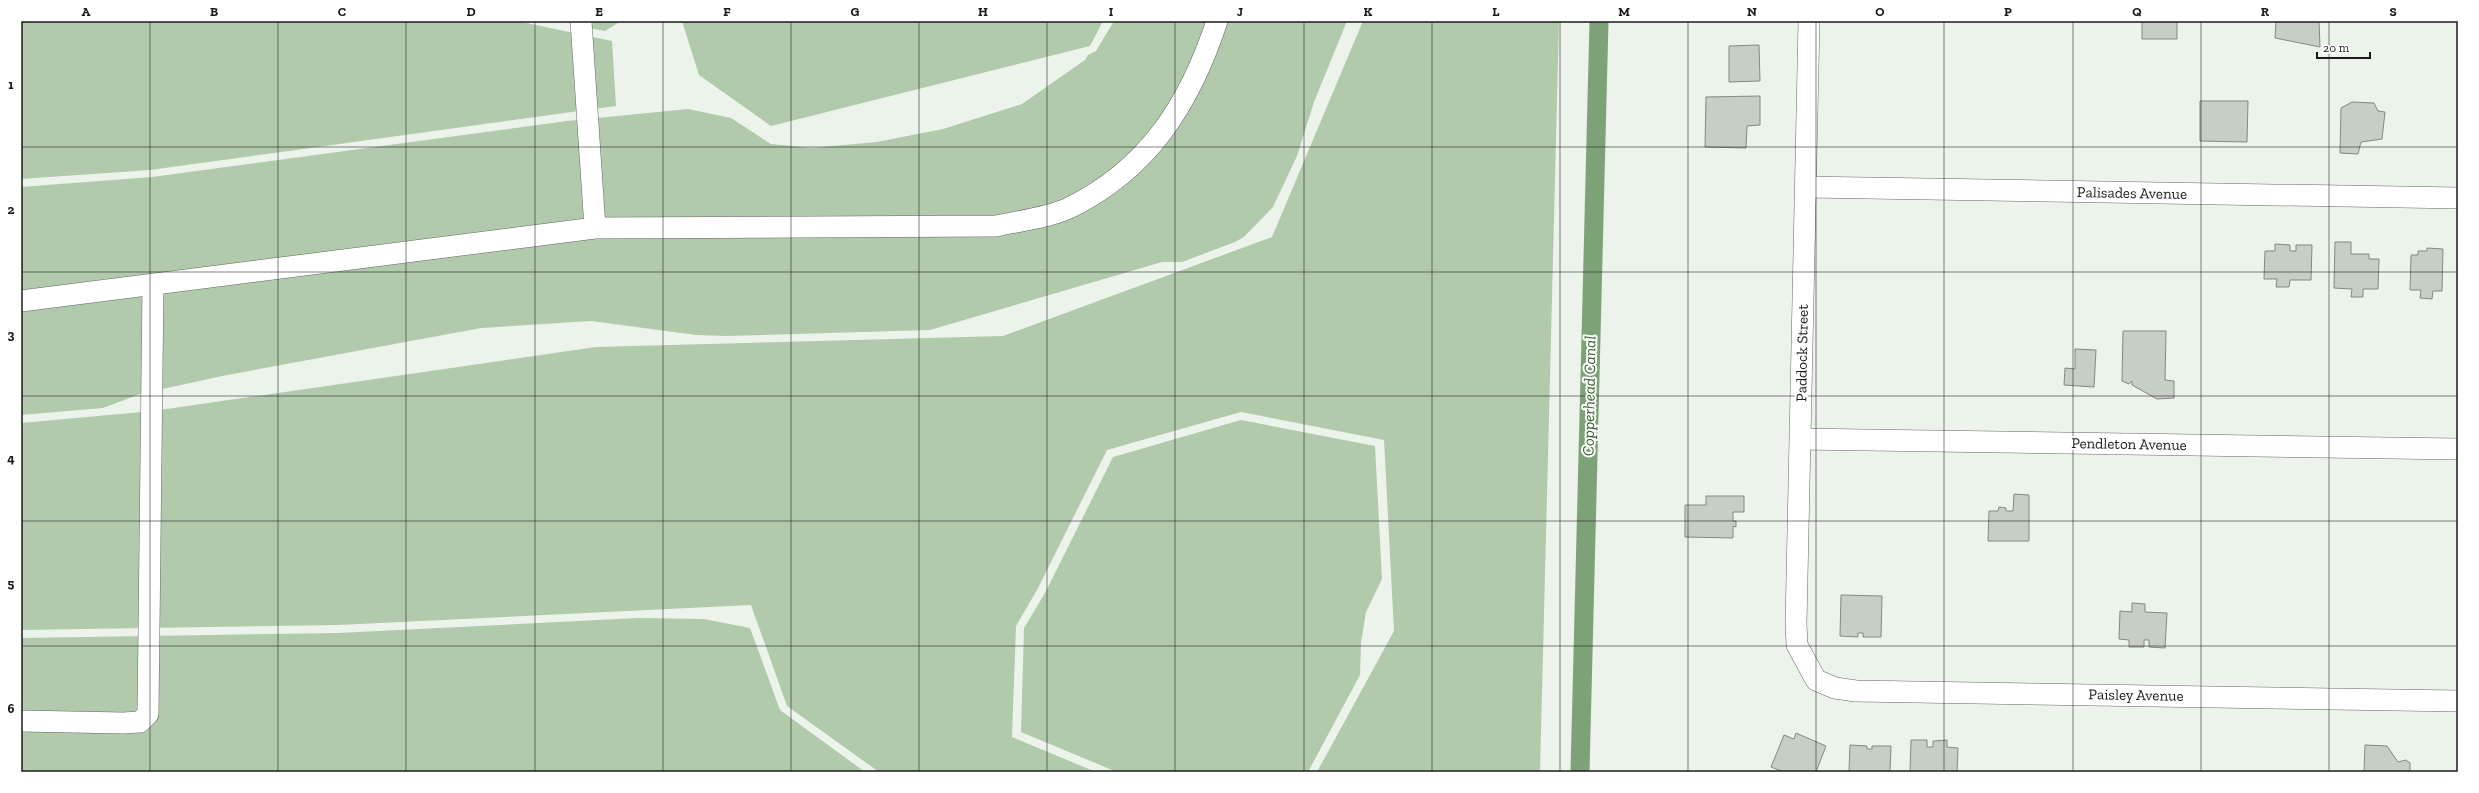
<svg xmlns="http://www.w3.org/2000/svg" width="2479" height="793" viewBox="0 0 2479 793" font-family="'Zilla Slab',serif">
  <style>
    .green { fill: #b0caab }
    .lines { fill: none; stroke-linecap: round; stroke-linejoin: round }
    .canal { stroke: #7ea277; stroke-width: 19 }
    .building { fill: #c7cec6; stroke: #838982 }
    .minor-casing { stroke: #636962; stroke-width: 22 }
    .minor { stroke: #fff; stroke-width: 21 }
    .grid { fill: none; stroke: #1a1c1a; stroke-width: 1; stroke-opacity: 0.55 }
    .labels { text-anchor: middle; dominant-baseline: central; stroke-width: 4; stroke-linejoin: round; paint-order: stroke }
    .street-label { font-size: 15px; fill: #1a1c1a; stroke: #fff }
    .water-label { font-size: 16px; font-style: italic; fill: #2f5f24; stroke: #fff }
    .neatline { fill: none; stroke: #1a1c1a; stroke-width: 1.5 }
    .grid-label { font-size: 13px; text-anchor: middle; font-weight: bold; fill: #1a1c1a }
  </style>
  <rect width="100%" height="100%" fill="#ecf3eb"/>
  <path class="green" d="M21,21H517L612,41L616,106L150,170L21,179Z
    M570,21H621L605,31L575,25Z
    M682,21H1103L1090,46L771,126L699,75Z
    M1114,21H1347L1314,102L1297,156L1273,207L1244,237L1235,242L1182,262H1162L930,330L726,336L696,335L591,321L481,328L222,376L140,394L103,408L21,415V187L152,177L567,121L688,109L731,118L771,144L811,148L877,142L943,129L1022,104L1085,60L1088,55L1096,51Z
    M1363,21H1559L1540,772H1317L1394,631L1384,440L1241,412L1107,450L1037,590L1016,626L1012,737L1096,772H879L787,706L751,605L338,625L21,630V423L153,411L596,347L1003,336L1272,237Z
    M1241,420L1375,446L1382,579L1366,612L1361,643L1360,675L1308,772H1117L1021,732L1024,628L1045,593L1113,457Z
    M638,618L704,619L750,628L780,710L865,772H21V638L338,633Z"/>
  <g class="lines">
    <path class="canal" d="M1580,772L1599,21"/>
  </g>
  <path class="building" d="M2142,21H2177V39H2142Z
    M2276,21H2319L2320,47L2275,38Z
    M1759,45L1760,81L1729,82V46Z
    M1760,96V125L1747,126L1746,148L1705,147L1706,97Z
    M2200,101H2248L2247,142L2200,141Z
    M2352,102L2374,103L2378,111L2385,112L2382,139L2361,142L2358,154L2340,153L2341,108Z
    M2335,242H2351V254H2369V259H2379L2378,289H2363V297H2351L2352,289L2334,288Z
    M2275,244L2290,245V251H2296V245H2312L2311,280H2290L2289,287H2276L2277,279H2264L2265,251H2275Z
    M2427,248L2443,249L2442,291H2433L2432,299L2420,298L2421,290H2410L2411,255H2418V251H2427Z
    M2123,331H2166L2165,380L2174,381V398L2157,399L2132,385V381L2129,384L2122,381Z
    M2075,349L2096,350L2094,387L2064,385L2065,368L2075,369Z
    M2014,494L2029,495V541H1988L1989,511H1998L1999,507L2006,508V511H2013Z
    M1706,496H1744V512H1733V521H1736V527L1733,526V538L1685,537V505H1706Z
    M1841,595L1882,596L1881,637H1863V633H1858V637L1840,636Z
    M2132,603L2145,604V612L2167,613L2165,648L2149,647V640H2144V647H2129V640L2119,639L2120,611L2132,612Z
    M1796,733L1826,746L1816,772H1784L1771,767L1784,735L1794,739Z
    M1911,740H1927V747H1933V741L1947,740V747L1958,748L1957,772H1910Z
    M1850,745L1867,746V749H1872V746H1891L1890,772H1849Z
    M2365,745L2387,746L2398,762L2406,760L2410,763V772H2364Z"/>
  <g class="lines">
    <g class="minor-casing">
      <path id="minor" d="M581,21L595,228
        M1809,21L1796,624L1797,645L1816,680L1835,688L1856,691L2458,701
        M1806,187L2458,198
        M21,301L595,228L996,226C1019,221 1047,218 1069,208C1149,169 1190,103 1217,21
        M1800,439L2458,449
        M21,721L123,723L140,722L148,714L153,285"/>
    </g>
    <use href="#minor" class="minor"/>
  </g>
  <path class="grid" d="M150,21V772M278,21V772M406,21V772M535,21V772M663,21V772M791,21V772M919,21V772M1047,21V772M1175,21V772M1304,21V772M1432,21V772M1560,21V772M1688,21V772M1816,21V772M1944,21V772M2073,21V772M2201,21V772M2329,21V772M21,147H2458M21,272H2458M21,396H2458M21,521H2458M21,646H2458"/>
  <g class="labels">
    <g class="street-label">
      <text transform="translate(2132 193) rotate(1)">Palisades Avenue</text>
      <text transform="translate(1802 353) rotate(-89)">Paddock Street</text>
      <text transform="translate(2129 444) rotate(1)">Pendleton Avenue</text>
      <text transform="translate(2136 695) rotate(1)">Paisley Avenue</text>
    </g>
    <g class="water-label">
      <text transform="translate(1589 396) rotate(-89)">Copperhead Canal</text>
    </g>
  </g>
  <rect width="2479" height="793" fill="none" stroke="#ffffff" stroke-width="44"/>
  <path d="M2317 52v6h53v-6" fill="none" stroke="#1a1c1a" stroke-width="2"/>
  <text x="2323" y="52" font-size="12" fill="#1a1c1a" stroke="#ffffff" stroke-width="3" paint-order="stroke">20 m</text>
  <rect x="22" y="22" width="2435" height="749" class="neatline"/>
  <g class="grid-label">
    <text x="86" y="16">A</text>
    <text x="214" y="16">B</text>
    <text x="342" y="16">C</text>
    <text x="471" y="16">D</text>
    <text x="599" y="16">E</text>
    <text x="727" y="16">F</text>
    <text x="855" y="16">G</text>
    <text x="983" y="16">H</text>
    <text x="1111" y="16">I</text>
    <text x="1240" y="16">J</text>
    <text x="1368" y="16">K</text>
    <text x="1496" y="16">L</text>
    <text x="1624" y="16">M</text>
    <text x="1752" y="16">N</text>
    <text x="1880" y="16">O</text>
    <text x="2008" y="16">P</text>
    <text x="2137" y="16">Q</text>
    <text x="2265" y="16">R</text>
    <text x="2393" y="16">S</text>
    <text x="11" y="89">1</text>
    <text x="11" y="214">2</text>
    <text x="11" y="339">3</text>
    <text x="11" y="463">4</text>
    <text x="11" y="588">5</text>
    <text x="11" y="713">6</text>
  </g>
</svg>
